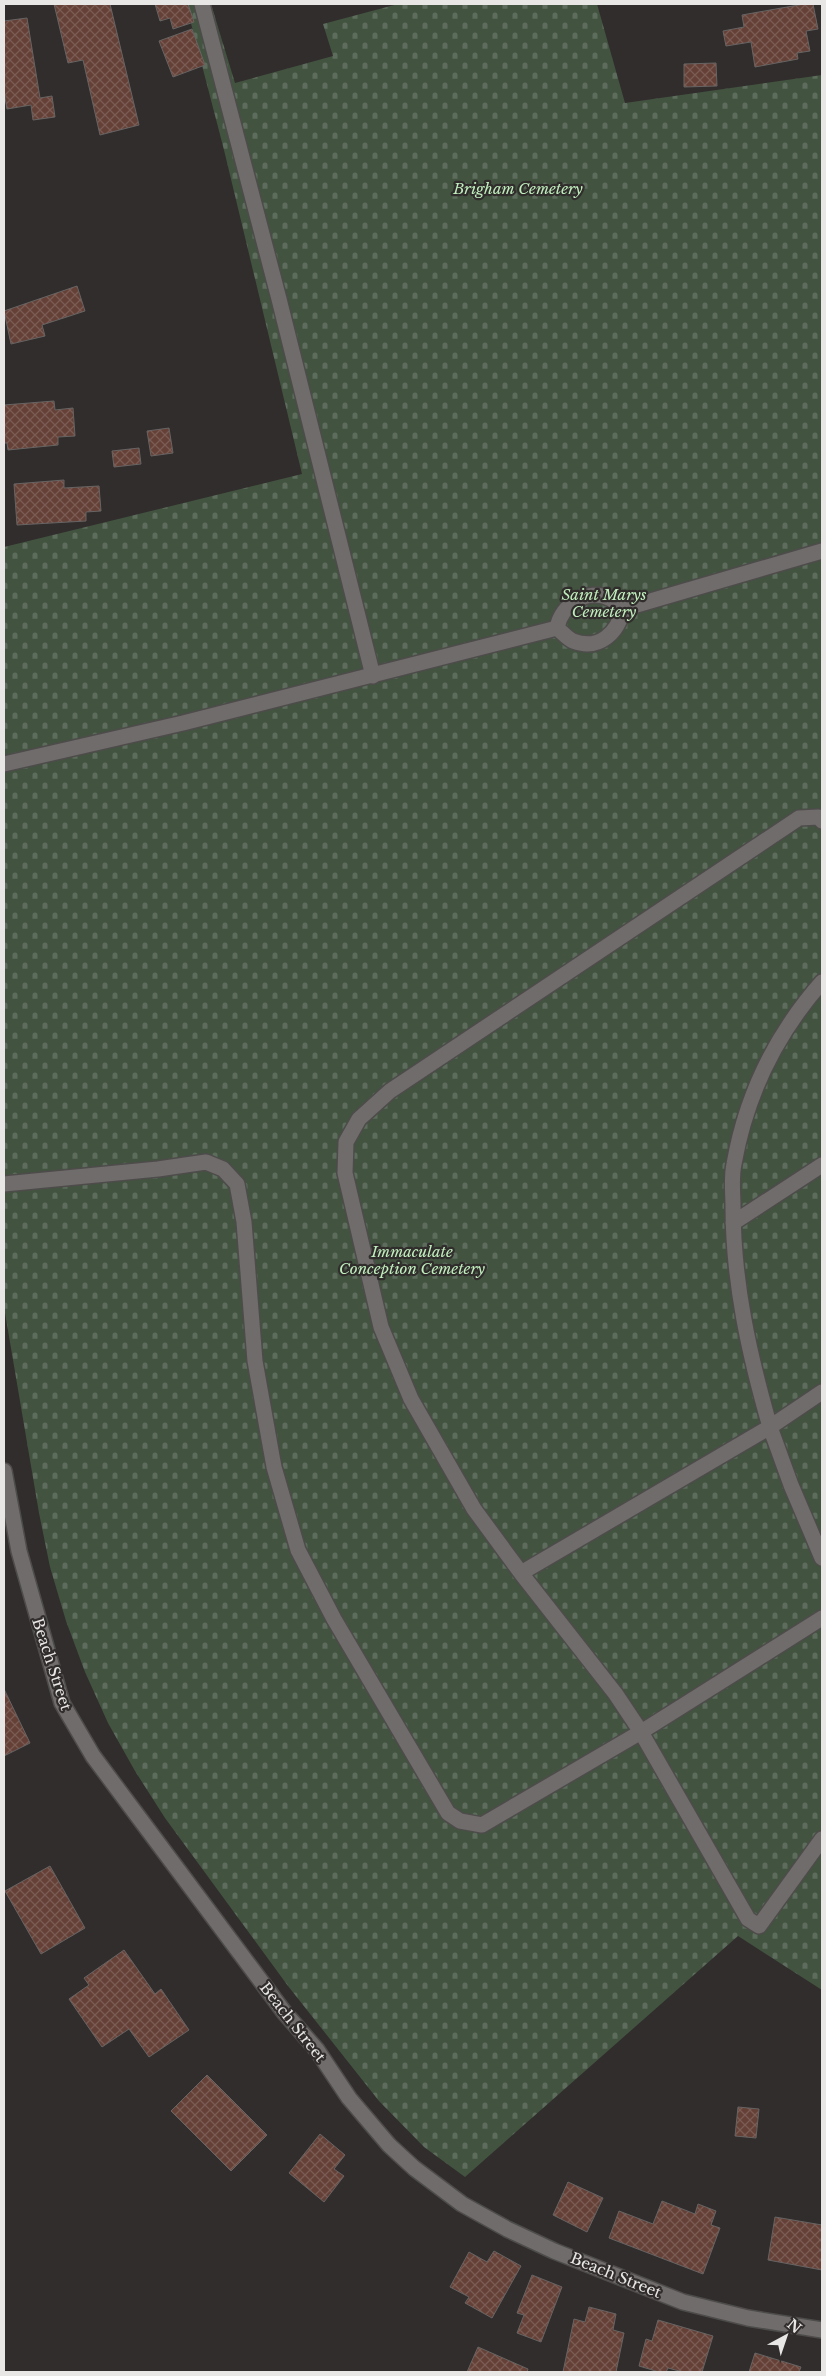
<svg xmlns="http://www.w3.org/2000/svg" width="826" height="2376" viewBox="0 0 826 2376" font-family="'Libre Baskerville',serif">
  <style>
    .cemetery { fill: url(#cemetery-stones) }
    .building { fill: url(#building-cross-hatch); stroke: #676463 }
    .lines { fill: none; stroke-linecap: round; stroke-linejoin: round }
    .minor-casing { stroke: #4e4c4b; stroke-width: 18 }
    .minor { stroke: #6f6c6b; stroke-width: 15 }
    .labels { text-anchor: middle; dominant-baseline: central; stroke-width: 4.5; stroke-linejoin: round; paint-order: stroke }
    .park-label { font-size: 15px; font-style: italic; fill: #c0efbd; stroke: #302d2c }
    .street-label { font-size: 15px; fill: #e9e7e6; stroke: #302d2c }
  </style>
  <defs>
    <pattern id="cemetery-stones" width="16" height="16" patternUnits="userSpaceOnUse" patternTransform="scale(1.25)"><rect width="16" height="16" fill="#425340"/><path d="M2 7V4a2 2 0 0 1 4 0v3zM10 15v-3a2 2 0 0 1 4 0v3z" fill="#5d6c5c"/></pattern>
    <pattern id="building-cross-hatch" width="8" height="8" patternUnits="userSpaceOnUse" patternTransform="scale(1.25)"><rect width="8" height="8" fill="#644037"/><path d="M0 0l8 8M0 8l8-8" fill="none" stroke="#7a5c54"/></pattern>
  </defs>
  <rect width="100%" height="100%" fill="#302d2c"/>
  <path class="cemetery" d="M186,4H211L235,83L333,56L323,24L398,4H597L625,103L822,75V1990L738,1936L465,2177L424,2147L379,2101L288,1986L165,1818L135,1771L108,1723L85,1672L66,1621L50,1567L39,1513L4,1307V547L302,474L224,150Z"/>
  <path class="building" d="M54,4H110L139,125L100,135L83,60L68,63Z
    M155,4H188L194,22L173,29L170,18L160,21Z
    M804,4H813L818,29L806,31L810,51L797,53L798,59L755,67L751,42L726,46L723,31L744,27L742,15Z
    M27,18L40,98L52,96L55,117L33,120L31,105L7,109L4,92V21Z
    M192,29L205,65L173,77L159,41Z
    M716,63L717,86L684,87V64Z
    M77,286L85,311L42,325L45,336L11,344L4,311Z
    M54,401L55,410L73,408L75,436L58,437V445L8,450L7,443H4V405Z
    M169,428L173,453L151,456L147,431Z
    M139,448L141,464L114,467L112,451Z
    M64,480V488L99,486L101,511L86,512V521L17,525L14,484Z
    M4,1689L30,1743L4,1756Z
    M50,1866L85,1928L41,1954L5,1891Z
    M124,1950L155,1994L161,1989L189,2030L149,2057L129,2029L102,2047L69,1999L89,1985L84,1978Z
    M207,2075L267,2135L231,2171L171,2111Z
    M738,2107L759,2109L756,2138L735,2136Z
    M320,2134L345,2155L334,2169L344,2176L324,2202L289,2173Z
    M568,2182L603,2198L587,2232L553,2215Z
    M662,2201L695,2214L698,2204L716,2211L711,2225L720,2228L703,2274L609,2238L619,2211L653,2224Z
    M775,2217L822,2225V2270L768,2260Z
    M494,2251L521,2266L492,2318L465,2303L469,2297L450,2287L469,2252L487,2262Z
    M532,2275L562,2287L541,2342L517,2333L524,2315L517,2313Z
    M589,2307L616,2314L613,2330L624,2333L616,2372H563L574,2319L585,2322Z
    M658,2320L713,2336L702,2372H683L668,2368L666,2372H659L639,2366L646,2339L652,2341Z
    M478,2347L528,2369L527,2372H467Z
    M755,2353L801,2367L799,2372H749Z"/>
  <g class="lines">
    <g class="minor-casing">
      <path id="minor" d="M202,4L279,299L373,676
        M623,609L822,551
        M557,628C562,632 568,639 573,641C599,651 618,633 623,609
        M557,628C561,605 587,587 611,599C615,602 619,606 623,609
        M4,764L183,723L557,628
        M822,982C776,1034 746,1096 734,1164C731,1178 733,1193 733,1206C733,1282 749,1354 770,1427L822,1392
        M4,1184L158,1169L206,1162L223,1169L237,1184L244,1222L255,1361L274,1467L298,1550L334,1619L448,1813L460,1821L482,1825L641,1732L822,1618
        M733,1223L822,1165
        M4,1471L19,1551L62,1703L93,1756L131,1807L284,2012L317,2050L349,2098L389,2145L414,2168L462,2204L507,2229L554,2251L683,2302L748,2318L822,2330
        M822,1558L791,1485L770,1427L521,1573L615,1693L641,1732L748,1919L759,1926L822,1839
        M521,1573L474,1509L411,1399L381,1327L345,1173L346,1142L359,1119L390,1091L799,818L819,817L822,821"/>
    </g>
    <use href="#minor" class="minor"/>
  </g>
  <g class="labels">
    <g class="park-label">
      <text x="518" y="188">Brigham Cemetery</text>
      <text x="604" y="594">Saint Marys<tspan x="604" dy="17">Cemetery</tspan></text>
      <text x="412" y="1251">Immaculate<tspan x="412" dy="17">Conception Cemetery</tspan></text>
    </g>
    <g class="street-label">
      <text transform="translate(52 1664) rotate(72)">Beach Street</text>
      <text transform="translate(293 2022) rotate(52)">Beach Street</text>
      <text transform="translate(616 2275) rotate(22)">Beach Street</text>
    </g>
  </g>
  <rect width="826" height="2376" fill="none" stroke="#e9e7e6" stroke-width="10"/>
  <g transform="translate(786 2336) rotate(40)" stroke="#302d2c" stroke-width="4" paint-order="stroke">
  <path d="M0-4L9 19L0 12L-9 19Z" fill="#e9e7e6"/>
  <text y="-8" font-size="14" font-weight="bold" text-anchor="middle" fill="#e9e7e6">N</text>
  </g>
</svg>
